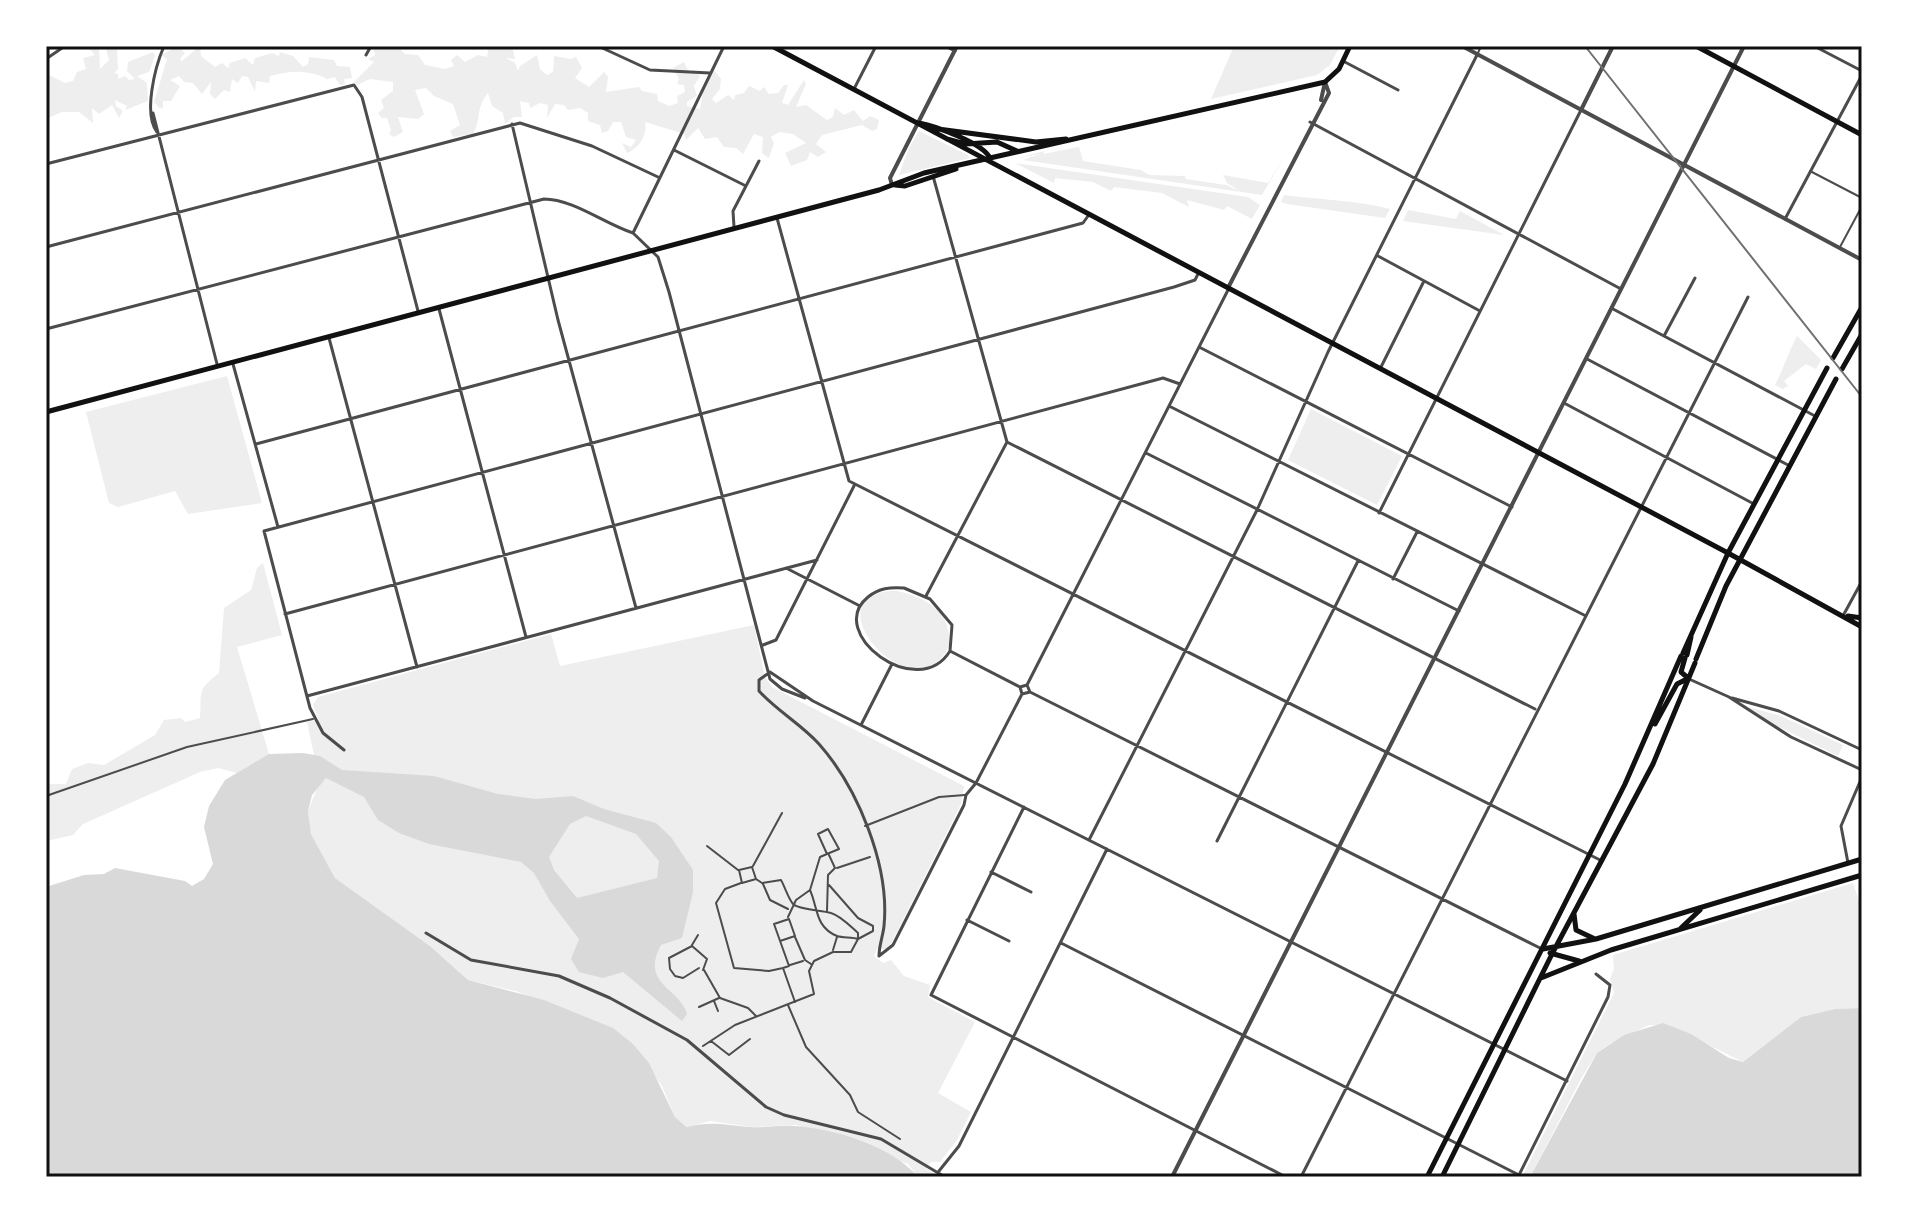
<svg xmlns="http://www.w3.org/2000/svg" width="1908" height="1223" viewBox="0 0 1908 1223" font-family="Signika,sans-serif">
  <style>
    .green { fill: #eee }
    .water { fill: #d9d9d9; fill-rule: evenodd }
    .lines { fill: none; stroke-linecap: round; stroke-linejoin: round }
    .service { stroke: #4c4c4c; stroke-width: 2 }
    .pedestrian { stroke: #4c4c4c; stroke-width: 2 }
    .minor { stroke: #4c4c4c; stroke-width: 3 }
    .tertiary { stroke: #4c4c4c; stroke-width: 4 }
    .secondary { stroke: #111; stroke-width: 5 }
    .primary { stroke: #111; stroke-width: 5 }
    .rail { stroke: #707070; stroke-width: 2 }
    .neatline { fill: none; stroke: #111; stroke-width: 3 }
  </style>
  <rect width="100%" height="100%" fill="#fff"/>
  <path class="green" d="M87,46H99L100,69L109,60L105,46H117L118,69L114,73L118,74V79L125,76L129,80L135,79L127,71L128,62L153,52L155,56L149,72L137,76L147,83L148,101L125,110L127,106L115,100L116,106L123,111L119,118L112,105L99,114L92,108L93,123L79,112H62L46,119L49,75L65,83L73,81L77,72L86,69L83,58L95,55Z
    M178,46L185,53L180,59L182,61L200,46L201,56L215,67L222,63L228,68L230,63L245,58L253,65L255,58L272,53L279,56L280,52L293,56L303,67L308,64L309,57L334,60L337,66L350,67L352,78L344,79L345,84L340,85L335,77L327,79C307,69 290,71 270,76L269,83L256,81L255,92L248,77L242,76L238,83L232,79L230,92L224,90L215,99L210,94L211,82L202,94L193,83L184,82L179,76L170,80L180,86L171,101H163V108H159L154,102L167,59L161,55Z
    M373,46H397L405,54L418,55L425,65L445,69L454,66L451,60L457,55L465,62L478,55L487,57L489,46H512L515,59L506,58L515,63L518,71L520,66L537,55L540,69L547,75L553,72L554,56L571,59L576,57L582,68L575,78L589,87L604,72L608,77L606,92L639,87L642,91L657,94L658,101L669,106L678,103L677,96L685,92L684,85L677,84L679,79L673,68L684,62L689,72L694,70L700,76L694,86L697,96L687,102V106L700,109L705,81L714,70L721,79L720,89L712,99L716,103L728,95L734,100L735,95L744,93L749,86L760,91L764,87L769,94L778,93L784,85H788L782,103L788,105L804,80L806,84L796,107L806,105L827,120L833,117L835,108L844,115L854,110L863,121L870,116L879,120L877,129L872,131L862,125L822,135L816,144L826,152L818,157L810,152L807,160L791,166L785,153L806,143L793,134L779,132L771,137L774,143L769,158L762,153L763,137L754,134L743,154L736,148L724,147L717,137L705,139L698,128L686,140L684,134L645,122C648,137 636,150 627,153L622,143L631,147L636,140L626,137L621,122H613L608,131L602,133L600,125L588,121V113L580,108L568,110L564,105L555,104L547,118L548,105L540,103L530,108L529,103L520,101L522,117H514L505,124L503,113L492,106L488,93C475,109 482,118 473,134L453,137L450,131L460,125L453,104L434,96L426,88L415,90L424,114L418,119L398,117L403,132L394,137L389,134L391,130L387,118H382L378,113L384,108L381,100L393,91V82L370,79L357,85L354,82L374,62L368,59L375,55Z
    M1234,46H1340L1330,65L1317,75L1211,99Z
    M919,131L968,155L970,158L899,175L909,148Z
    M1079,147L1083,161L1141,170L1149,175L1185,176L1186,179L1226,185L1241,192L1227,183L1223,175L1268,183L1287,152L1262,195L1023,160L1040,154L1017,158L1045,151L1043,154Z
    M1015,163L1248,197L1260,205L1252,219L1227,206L1224,210L1187,200L1189,207L1162,193L1114,187L1111,191L1093,182L1055,178L1054,183Z
    M1284,195C1320,200 1356,200 1390,209L1385,218L1287,204L1281,202Z
    M1408,210L1456,219L1460,211L1504,235L1403,221Z
    M1797,336L1821,360L1816,369L1806,364L1784,381L1788,386L1783,389L1775,385C1784,367 1787,356 1797,336Z
    M227,376L262,503L188,514L175,491L118,507L109,503L86,412Z
    M1311,409L1402,456L1377,505L1288,460Z
    M263,563L282,635L237,647L269,754L237,773L218,768L200,772L83,824L73,835L46,841V784H66L72,769L88,763L104,765L155,735L164,720L181,718L185,722L200,718C202,691 196,691 219,673L224,608L251,590L257,568Z
    M897,591C928,598 952,612 949,646C913,720 804,590 897,591Z
    M754,625L765,677L772,687L964,786L961,804L891,944L886,949H877L874,956L883,963L891,960L904,976L930,985L928,997L975,1022L938,1093L971,1112L957,1140L940,1162H931L926,1168L937,1177H918L908,1164L796,1125L751,1127L710,1121L688,1127L675,1117L662,1086L633,1044L516,991L468,980L430,946L335,878L311,834L308,811L318,786L336,768L314,755L307,722L319,720L313,705L318,697L551,634L560,666Z
    M1745,706L1781,716L1843,745L1838,756L1775,725Z
    M1853,883L1862,910V1008L1835,1009L1801,1017L1743,1062L1668,1025H1649L1611,1043L1597,1053L1582,1077L1530,1177H1522L1614,993L1610,979L1614,969L1613,955Z"/>
  <path class="water" d="M303,753L320,756L342,770L434,776L498,794L535,799L573,796L604,809L656,823L671,837L693,870V892L682,938L661,945C640,985 679,987 687,1014L682,1021L623,972L603,978L579,972L571,959L579,939L550,901L534,873L521,862L429,844L399,833L378,820L364,797L326,778L312,795L308,811L311,834L335,878L430,946L468,980L544,1000L613,1028L633,1044L649,1063L675,1117L687,1127C710,1121 726,1125 749,1127C764,1128 779,1125 793,1126C833,1128 892,1146 918,1177H46V887L84,875L104,874L115,868L185,881L192,886L204,879L213,864L204,827L209,806L225,780L269,754ZM586,816L636,834L659,861L657,878L577,898L554,870L549,857L570,824Z
    M1862,1008V1177H1530L1597,1053L1624,1035L1663,1023L1691,1034L1729,1058L1743,1062L1801,1017L1835,1009Z"/>
  <g class="lines">
    <path class="service" d="M1478,53L1481,46
      M1810,171L1862,198
      M1840,247L1862,206
      M46,796L187,747L313,719
      M865,826L939,797L965,795"/>
    <path class="pedestrian" d="M828,829L839,849L827,854L818,834Z
      M707,846L738,870
      M753,866L782,813
      M837,868L870,857
      M756,879L742,883L739,870L752,867L756,879L762,883L781,880C785,887 788,898 793,904C799,910 822,910 831,913C841,916 850,926 858,933V939C852,937 843,938 837,936C815,927 818,908 810,890
      M741,883L725,889L716,903L734,968L769,971L783,968
      M763,884L770,900L788,909
      M827,911L828,875L835,868L829,855
      M788,917L796,900L810,890L820,857L827,854
      M795,937L805,960L811,964
      M780,941L795,936L789,919L774,924L789,966L783,968L795,1002
      M692,945L698,935
      M833,950L837,937
      M790,965L803,961
      M699,968L683,978L675,976L670,969L669,958L692,946L707,959L703,970
      M704,970L720,998L748,1008L756,1016
      M714,1001L718,1011
      M788,1005L806,1047L850,1095L858,1112L900,1139
      M699,1007L719,998
      M711,1041L729,1055L750,1039
      M703,1046L735,1025L814,994L809,971L814,961L833,952H851L858,939L873,931V926L858,918L829,885"/>
    <path class="minor" d="M598,46L650,70L710,73
      M724,46L633,233L658,257L669,292L770,679L782,689L805,698
      M945,46L955,51
      M1814,46L1862,71
      M366,55L371,46
      M46,59L65,46
      M1343,61L1398,90
      M854,89L876,46
      M153,113L217,364
      M1310,122L1621,289
      M512,124L558,320L636,608
      M157,132C143,114 155,67 164,46
      M674,150L746,186
      M46,164L354,85L362,97L418,311
      M933,176L1007,442
      M777,218L849,481L1602,861
      M1785,219L1862,75
      M734,227L733,211L759,161
      M46,247L520,123L592,146L658,177
      M1378,256L1480,311
      M439,309L526,637
      M1613,309L1815,416
      M46,329L544,199C573,199 605,224 633,233
      M1664,336L1695,278
      M329,338L417,667
      M1199,347L1512,507
      M1587,359L1788,465
      M233,364L278,527
      M1381,367L1424,281
      M1564,403L1754,504
      M1169,406L1584,615
      M1007,442L1535,709
      M256,444L1083,223L1088,216
      M1146,453L1459,611
      M1379,513L1581,110
      M786,568L860,606
      M1393,579L1417,532
      M904,588L930,599L952,625L950,651C918,703 824,633 868,597C879,588 890,587 904,588Z
      M926,596L1007,442
      M285,614L1163,378L1180,384
      M1844,614L1862,581
      M763,645L776,640L855,484
      M950,651L1020,687L1027,685L1030,692L1022,694L1020,687
      M770,672L813,701L1567,1081
      M770,672L759,680V691C777,711 801,724 819,744C858,788 890,866 884,926C883,936 879,945 879,956
      M1689,679L1729,697L1791,737L1862,770
      M1027,685L1228,290
      M1030,692L1542,949
      M307,696L817,560
      M1732,698L1779,711L1862,750
      M861,725L892,664
      M344,750L323,733L310,708L264,531L1174,287L1195,280L1198,274
      M1024,807L931,995L1286,1177
      M1089,840L1257,510L1328,352L1477,55
      M1217,841L1358,561
      M1848,863L1841,826L1862,777
      M991,872L1031,892
      M967,920L1009,941
      M426,933L471,960L559,976L610,998L687,1040L766,1107L784,1115L881,1139L945,1177
      M1061,943L1519,1175
      M879,956L893,945L964,805L966,795L976,783L1022,694
      M939,1171L959,1146L1107,849
      M1301,1177L1748,297
      M1518,1177L1608,997L1610,985L1596,974"/>
    <path class="tertiary" d="M1462,46L1862,260
      M1321,100L1325,82
      M1581,110L1613,46
      M892,185L890,178L957,46
      M1229,286L1329,93L1325,82
      M1172,1177L1744,46"/>
    <path class="secondary" d="M772,46L1728,553
      M919,123C935,126 983,143 990,158
      M938,129L1036,142L1066,139
      M947,139L965,144L997,142L1017,151
      M895,185L905,186L956,169
      M46,412L879,190L924,173L1325,82L1339,69L1350,46"/>
    <path class="primary" d="M1696,46L1862,135
      M1833,358L1862,307
      M1842,369L1862,334
      M1728,553L1862,627
      M1848,616L1862,618
      M1683,653L1728,553L1827,368
      M1687,655L1691,637
      M1685,658L1681,672L1688,678
      M1696,659L1726,586L1836,379
      M1655,724L1677,684L1687,679
      M1574,914L1576,930L1595,939
      M1681,928L1700,910
      M1543,949L1596,939L1862,859
      M1550,953L1579,961
      M1541,978L1611,950L1862,875
      M1427,1177L1625,784L1681,656
      M1442,1177L1552,954L1653,764L1695,663"/>
    <path class="rail" d="M1585,46L1862,397"/>
  </g>
  <rect width="1908" height="1223" fill="none" stroke="#ffffff" stroke-width="96"/>
  <rect x="48" y="48" width="1812" height="1127" class="neatline"/>
</svg>
